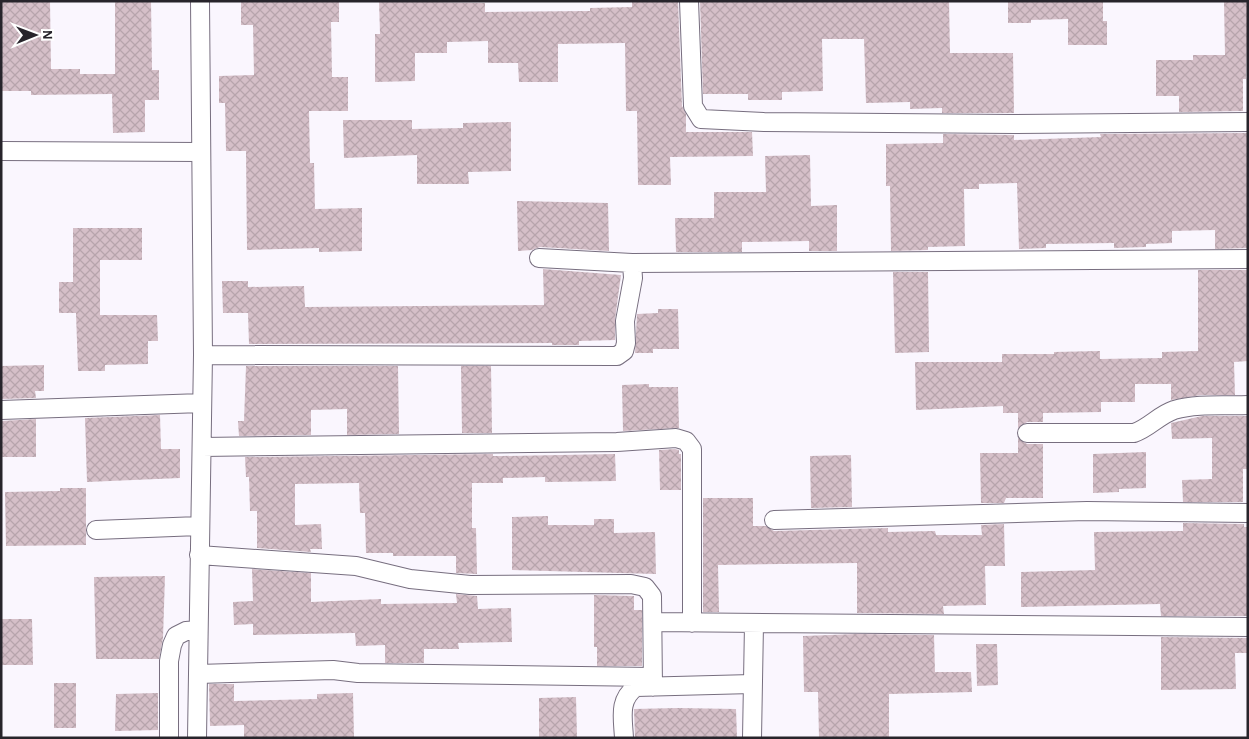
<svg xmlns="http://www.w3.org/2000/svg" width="1249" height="739" viewBox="0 0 1249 739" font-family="'Alegreya Sans',sans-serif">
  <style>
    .building { fill: url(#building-cross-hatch) }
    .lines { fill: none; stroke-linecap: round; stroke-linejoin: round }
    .minor-casing { stroke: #776e7f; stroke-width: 20 }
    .minor { stroke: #fff; stroke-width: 18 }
  </style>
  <defs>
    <pattern id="building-cross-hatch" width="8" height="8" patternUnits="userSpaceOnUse" patternTransform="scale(1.25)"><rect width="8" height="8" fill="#d5bfc8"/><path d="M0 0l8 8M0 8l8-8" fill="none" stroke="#b7a4ac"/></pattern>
  </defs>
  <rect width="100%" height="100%" fill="#faf6fe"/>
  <path class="building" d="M1,1H50L51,69H80V74H115V1H151L152,70H159V100H145V132L113,133L112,94L31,95V91H1Z
    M241,1H339V22H331L332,77H348V111H309L310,163H314L315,209L362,208V251L319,252V248L247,250L246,151H226L225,103H219V76L254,75L253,25H241Z
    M379,1L485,3V12L590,11V8L632,7V1H678L682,106L686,114V132H752L753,156L670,157L671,185H638L637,111H626L625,43L558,44V82H519L518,63H488V41L447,42V53H415V81L375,82V34H380Z
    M700,1H949L950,53H1013L1014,113H942V108L910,109V102L866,103L864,39H822L823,91L782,92V100H748V94H703Z
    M1008,1H1103V21H1107V45H1068V19L1031,20V23H1008Z
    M1224,2H1248L1246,79H1243V111L1179,112V96H1156V60H1193V55H1225Z
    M343,120H412V129L463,128V123L511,122V171L468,172L469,184H417V155L344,158Z
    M1248,133V248L1215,249V230L1172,231V243L1146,244V247L1114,248V243L1046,244V248L1019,249L1017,183L979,184V189H964L965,246L928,247V250L891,251L890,186H886V144L943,143V134L1014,135V140L1101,137L1100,134Z
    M810,155L811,206L837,205V251H809V241L742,242V252H676L675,218H714V192H766L765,156Z
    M517,201L608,203L609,251L540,247L532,250L518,251Z
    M73,228H142V260H100V315H157L158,341H148V364L105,365V371H78L76,313H59V282H73Z
    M543,269L621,275L615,319V340L579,341V345H552V343L249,344L248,313H223L222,281H248V287L304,286L305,307L544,305Z
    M1198,270H1248V361L1234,362L1235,395H1201L1171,400V384H1135V402H1101V412L1043,413V422H1027L1018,428V413H1003V406L916,410L915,362H1002V354H1054V352L1100,351V359L1162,358V352L1198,351Z
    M893,272H928L929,352L895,353Z
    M658,309H678L679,349H653V353H635L637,314L658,313Z
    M44,365V391H35L36,398L1,399V366Z
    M246,366H398L399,434L347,435V409L311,410V435L239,436L238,421H244Z
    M461,366H491L492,433H462Z
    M649,384V387H678L679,428L623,431L622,385Z
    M160,415L161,449H180V478L87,482L85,418Z
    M1202,416H1247L1248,469H1243V502H1183L1182,480L1212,479V438L1172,439L1171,423Z
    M36,419V457H1V421Z
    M1018,438L1027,444H1043V498H1006L1004,503H981L980,453H1018Z
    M675,449L679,450V454H681V490H660L659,450Z
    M1146,452V488L1119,489V492L1093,493V454Z
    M493,454V456H502L615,454L616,481L545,482V477L503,478V483H472V528H476L477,574L456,573V556H393V553H366L365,513H360L359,483L295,484V525L321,524L322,549H310L311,552L257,548V511H250L249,477H246L245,457Z
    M851,455L852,507L811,508L810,456Z
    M60,488H86V545L6,546L5,492L60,491Z
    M703,498H753V526H766L774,531L888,528V532L935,531L936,535H982L981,525L1004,524L1005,566H985L986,605L943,606L944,614L857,613V563L718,565L719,612H703Z
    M548,516V525H594V519H614V533L655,532L656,574L512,570V517Z
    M1183,523L1244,524V527H1248V616H1161L1160,604L1021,607V572L1095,570L1094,532L1183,531Z
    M252,569L311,573V602L381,599V604L457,603L456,594L477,596L478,609L511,608L512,642L458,643L459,649H424V663H385V645L356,646L355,633L253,635V624L234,625L233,602L253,601Z
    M165,576L163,638L159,659H96L94,577Z
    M594,595L634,596V610H642V666H597V647H594Z
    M1,619H32L33,665H1Z
    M857,634L934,635L935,672H971L972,692L889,694V738H819L818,692H804L803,636Z
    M1161,637L1248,638V653H1235L1236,689L1161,690Z
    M976,644H997L998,685L977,686Z
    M54,683H76V728H54Z
    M209,684H234V701L317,699V694L353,693L354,738H244V725L210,726Z
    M158,693V730L115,731L116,694Z
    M576,697L577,738H539V698Z
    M678,708L736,709L737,738H635L634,709Z"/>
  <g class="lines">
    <g class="minor-casing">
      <path id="minor" d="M689,1L693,106L701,119L764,122L1014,124L1248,122
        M1,151L200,152
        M539,258L632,263
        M203,355L617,356L624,351L626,343L625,321L633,278L632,263L1248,259
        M1,410L202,403
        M1027,433H1134C1149,428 1159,415 1174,410C1197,403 1225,406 1248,405
        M202,447L617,442L676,438L686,441L692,449V623
        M774,520L1087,511L1248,513
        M96,530L199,526
        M199,555L356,566L410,579L470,585L631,584L645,587L652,596L653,687
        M654,622L1248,627
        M198,674L333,670L358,673L652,677
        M169,738V661L172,645L176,636L186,631L198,630
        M197,738L203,355L200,1
        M624,738C623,718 618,700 636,687L752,684
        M752,738L754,624"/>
    </g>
    <use href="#minor" class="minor"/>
  </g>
  <rect width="1249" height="739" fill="none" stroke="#27242b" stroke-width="5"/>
  <g transform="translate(35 35) rotate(89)" stroke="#ffffff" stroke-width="4" paint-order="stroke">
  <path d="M0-4L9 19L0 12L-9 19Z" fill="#27242b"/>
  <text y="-8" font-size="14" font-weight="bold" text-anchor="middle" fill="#27242b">N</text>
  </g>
</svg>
